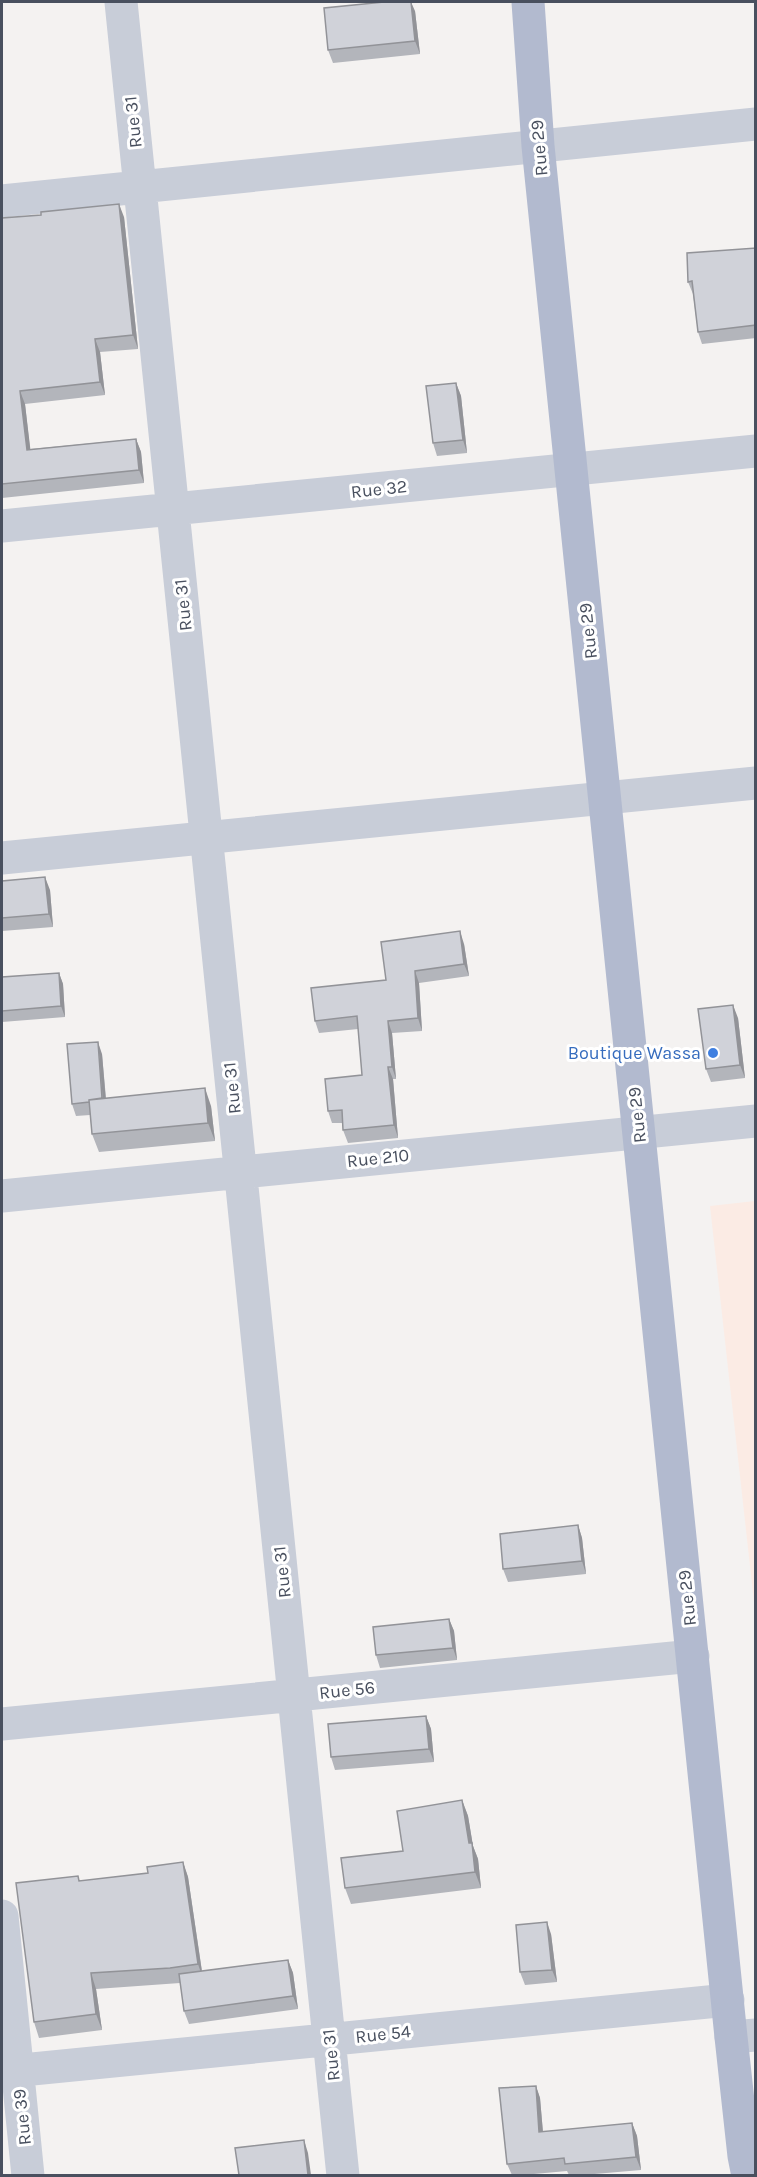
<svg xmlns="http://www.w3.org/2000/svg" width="757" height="2177" viewBox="0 0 757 2177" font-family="Karla,sans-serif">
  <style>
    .medical { fill: #fbebe4 }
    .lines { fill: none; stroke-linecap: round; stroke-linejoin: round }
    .minor { stroke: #c8cdd8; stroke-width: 33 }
    .major { stroke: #b2bacf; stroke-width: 33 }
    .wall { fill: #b3b5bb }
    .shaded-wall { fill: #929398 }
    .building { fill: #d0d2d9; stroke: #929398; stroke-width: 1.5 }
    .shop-dot { fill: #3f7fe0; stroke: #fff; stroke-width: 2 }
    .labels { text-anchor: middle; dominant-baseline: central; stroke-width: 6; stroke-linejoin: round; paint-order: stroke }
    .street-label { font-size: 18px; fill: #49505f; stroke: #fff }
    .shop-label { font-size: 18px; fill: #366cbe; stroke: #fff; text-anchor: end }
  </style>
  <rect width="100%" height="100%" fill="#f4f2f1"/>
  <path class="medical" d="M755,1201H756L755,1611L710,1206Z"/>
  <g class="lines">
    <path class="minor" d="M121,2L343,2176
      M2,201L756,124
      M2,526L756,451
      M2,858L756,783
      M2,1196L756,1121
      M2,1724L693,1656
      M2,1916L28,2176
      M731,2037L756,2035
      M2,2072L728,2000"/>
    <path class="major" d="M528,2L538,146L731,2037L744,2156L748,2176"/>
  </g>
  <path class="wall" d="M415,11L420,54L333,63L328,50Z
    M124,217L138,349L100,352L105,395L25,404L30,449L136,439L141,452L144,483L2,498V218Z
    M756,248V338L702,344L698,332L693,294L688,282Z
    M456,383L461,396L467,453L437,456L433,443Z
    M2,881L50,890L53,927L2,931Z
    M464,944L469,976L419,983L422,1031L392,1033L396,1079H393L398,1138L348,1143L343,1130V1123H332L328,1111L362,1075L358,1029L319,1033L315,1021L386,980Z
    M59,973L63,984L65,1017L2,1022V977Z
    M738,1018L745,1078L711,1082L706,1069Z
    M102,1054L106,1098L211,1106L215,1141L99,1152L92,1134L90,1115L76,1116L72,1104Z
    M578,1525L582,1538L586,1574L508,1582L503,1569Z
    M449,1619L454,1631L457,1660L380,1668L376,1655Z
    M426,1716L431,1729L434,1762L335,1770L331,1757Z
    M462,1800L468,1816L473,1846L478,1859L481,1888L351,1904L345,1888L403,1851Z
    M183,1862L188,1877L202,1971L288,1960L293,1973L298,2009L189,2024L184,2011L180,1983L96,1989L102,2030L39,2038L34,2022L80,1881L148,1873Z
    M551,1934L557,1982L525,1985L520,1972Z
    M536,2086L540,2098L543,2132L632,2123L637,2136L641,2170L583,2175H569L567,2171L523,2175H512L507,2164Z"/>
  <path class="shaded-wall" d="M411,2L415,11L420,54L415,41Z
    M119,204L124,217L138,349L133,335Z
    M95,339L100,352L105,395L100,382Z
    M456,383L461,396L467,453L463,440Z
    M20,391L25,404L32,463L27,450Z
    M136,439L141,452L144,483L139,470Z
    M45,877L50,890L53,927L49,914Z
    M460,931L464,944L469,976L464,964Z
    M415,971L419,983L422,1031L418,1018Z
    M59,973L63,984L65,1017L61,1006Z
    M733,1005L738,1018L745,1078L740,1065Z
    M388,1021L392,1033L396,1079L392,1067Z
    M98,1042L102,1054L107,1114L103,1101Z
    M388,1067L393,1079L398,1138L394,1125Z
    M205,1088L211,1106L215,1141L208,1123Z
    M578,1525L582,1538L586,1574L582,1561Z
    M449,1619L454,1631L457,1660L453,1648Z
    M426,1716L431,1729L434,1762L429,1749Z
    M462,1800L468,1816L473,1846L478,1859L481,1888L475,1872L469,1843Z
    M183,1862L188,1877L203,1979L198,1964Z
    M547,1922L551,1934L557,1982L552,1970Z
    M288,1960L293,1973L298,2009L293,1996Z
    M91,1973L96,1989L102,2030L96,2014Z
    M536,2086L540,2098L544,2145L539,2132Z
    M632,2123L637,2136L641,2170L636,2157Z
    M304,2140L308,2153L311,2175H308Z"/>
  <path class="building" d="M384,2H411L415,41L328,50L324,8Z
    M119,204L133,335L95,339L100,382L20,391L27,450L136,439L139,470L2,484V218L41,215V212Z
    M756,248V325L698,332L692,281L688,282L687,253Z
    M456,383L463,440L433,443L426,386Z
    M45,877L49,914L2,918V881Z
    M460,931L464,964L415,971L418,1018L388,1021L392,1067H388L394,1125L343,1130L342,1110L328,1111L325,1079L362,1075L357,1016L315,1021L311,988L386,980L381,942Z
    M59,973L61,1006L2,1011V977Z
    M733,1005L740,1065L706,1069L698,1009Z
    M98,1042L102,1098L89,1100V1102L72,1104L67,1044Z
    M205,1088L208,1123L92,1134L89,1100Z
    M578,1525L582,1561L503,1569L500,1534Z
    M449,1619L453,1648L376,1655L373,1627Z
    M426,1716L429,1749L331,1757L328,1724Z
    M462,1800L469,1843H472L475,1872L345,1888L341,1858L403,1851L397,1811Z
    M183,1862L198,1964L170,1968L91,1973L96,2014L34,2022L16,1883L78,1876L79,1881L148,1873L147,1867Z
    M547,1922L552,1970L520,1972L516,1925Z
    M288,1960L293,1996L184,2011L179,1974Z
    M536,2086L539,2132L632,2123L636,2157L565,2164L564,2158L507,2164L499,2088Z
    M304,2140L308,2175H239L235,2148Z"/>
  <circle class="shop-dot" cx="713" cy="1053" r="6"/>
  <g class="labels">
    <g class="street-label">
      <text transform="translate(133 122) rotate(-96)">Rue 31</text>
      <text transform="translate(539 148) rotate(-95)">Rue 29</text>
      <text transform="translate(379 489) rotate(-6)">Rue 32</text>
      <text transform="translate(183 605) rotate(-96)">Rue 31</text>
      <text transform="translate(588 631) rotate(-96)">Rue 29</text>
      <text transform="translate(232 1088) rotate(-96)">Rue 31</text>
      <text transform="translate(637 1115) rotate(-96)">Rue 29</text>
      <text transform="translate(378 1158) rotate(-6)">Rue 210</text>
      <text transform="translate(282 1572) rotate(-96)">Rue 31</text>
      <text transform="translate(687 1598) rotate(-96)">Rue 29</text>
      <text transform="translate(347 1690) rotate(-6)">Rue 56</text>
      <text transform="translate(383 2034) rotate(-6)">Rue 54</text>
      <text transform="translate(331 2055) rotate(-96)">Rue 31</text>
      <text transform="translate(22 2117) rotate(-96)">Rue 39</text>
    </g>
    <g class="shop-label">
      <text x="701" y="1053">Boutique Wassa</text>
    </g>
  </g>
  <rect width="757" height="2177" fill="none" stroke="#49505f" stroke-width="6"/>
</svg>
